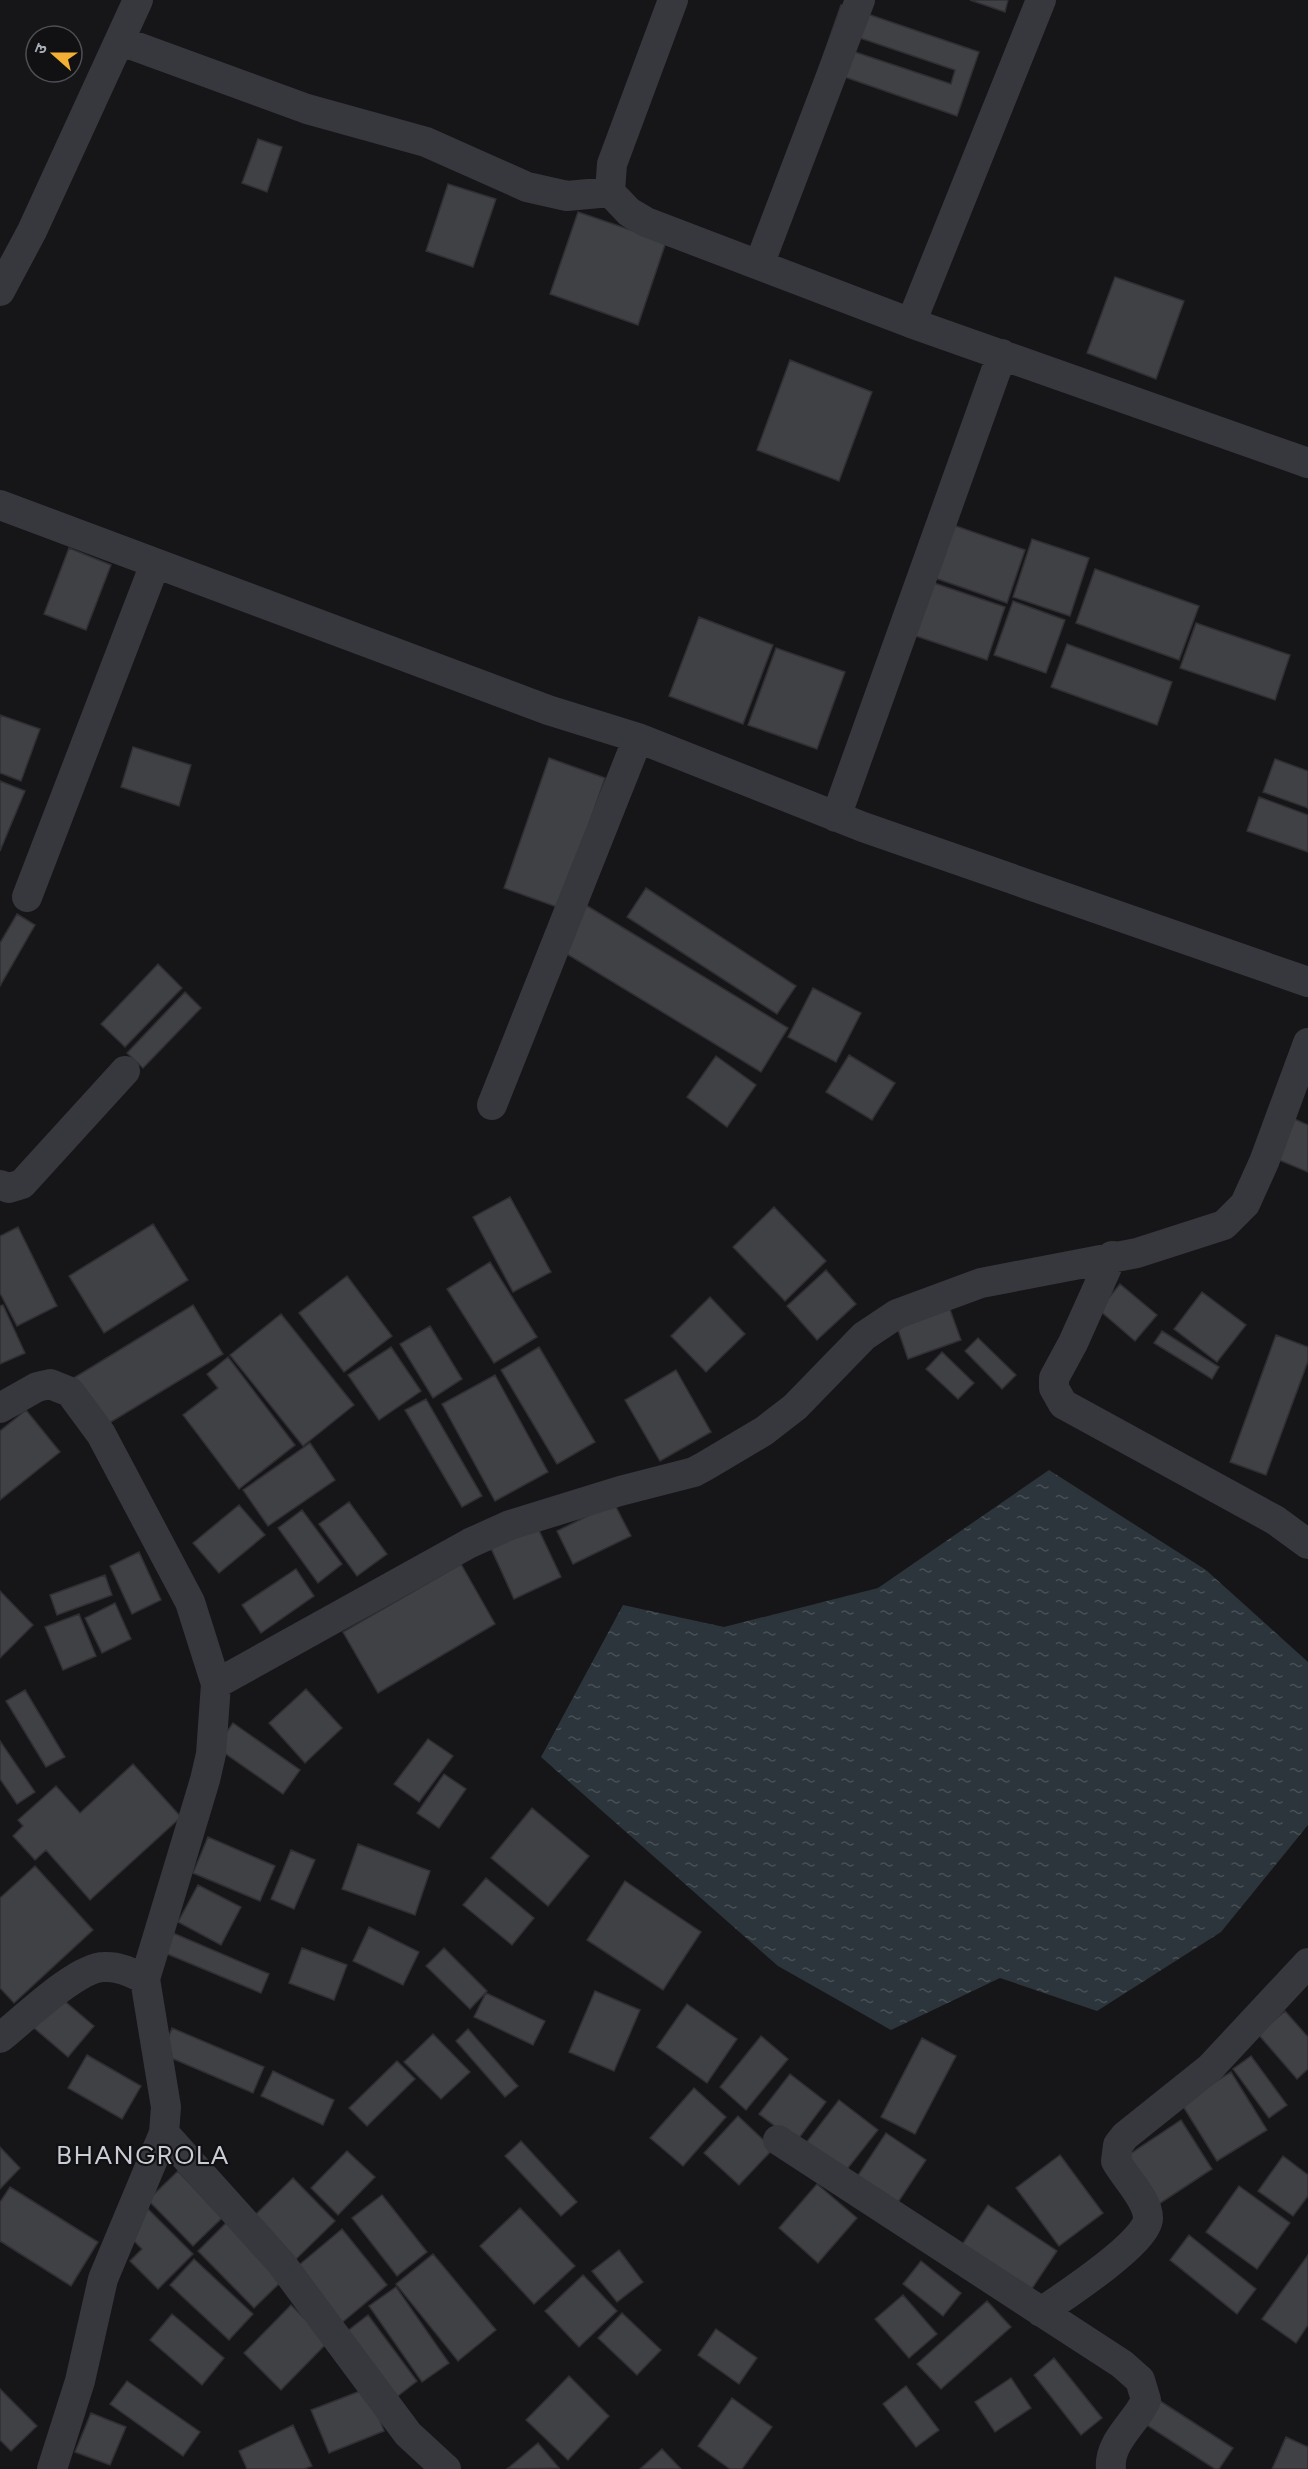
<svg xmlns="http://www.w3.org/2000/svg" width="1308" height="2469" viewBox="0 0 1308 2469" font-family="Figtree,'Noto Sans Devanagari',sans-serif">
  <style>
    .water { fill: url(#water-ripples) }
    .building { fill: #404145; stroke: #303034; stroke-width: 1.5; fill-rule: evenodd }
    .lines { fill: none; stroke-linecap: round; stroke-linejoin: round }
    .minor { stroke: #37383d; stroke-width: 30 }
    .labels { text-anchor: middle; dominant-baseline: central; stroke-width: 4.5; stroke-linejoin: round; paint-order: stroke }
    .quarter-label { font-size: 26px; letter-spacing: 1.5px; fill: #c9ccd4; stroke: #111113 }
  </style>
  <defs>
    <pattern id="water-ripples" width="26" height="14" patternUnits="userSpaceOnUse" patternTransform="scale(1.5)"><rect width="26" height="14" fill="#2c353c"/><path d="M2 4q2-2 4 0t4 0M15 11q2-2 4 0t4 0" fill="none" stroke="#485056"/></pattern>
  </defs>
  <rect width="100%" height="100%" fill="#161618"/>
  <path class="water" d="M1049,1470L1206,1570L1308,1662V1825L1221,1932L1097,2011L1000,1978L891,2030L778,1966L541,1757L623,1605L724,1627L878,1588Z"/>
  <path class="building" d="M970,0H1008L1005,12Z
    M841,5L979,52L957,116L819,68ZM857,37L955,70L951,84L852,51Z
    M258,139L282,147L267,192L242,183Z
    M448,184L496,199L473,267L426,251Z
    M578,212L666,242L638,325L550,294Z
    M1115,277L1184,301L1156,379L1087,353Z
    M790,360L872,392L839,481L757,450Z
    M950,524L1025,550L1007,603L932,577Z
    M1032,539L1089,558L1070,616L1013,597Z
    M69,548L111,565L86,630L44,614Z
    M1095,569L1199,606L1179,660L1076,623Z
    M928,581L1005,607L987,660L910,634Z
    M1013,601L1065,620L1046,673L994,655Z
    M699,617L773,645L743,724L669,696Z
    M1196,623L1290,655L1275,700L1180,668Z
    M1067,644L1172,682L1157,725L1051,687Z
    M776,648L845,672L817,749L748,725Z
    M0,715L40,729L21,781L0,773Z
    M133,747L191,765L179,806L121,787Z
    M549,758L605,778L560,908L504,888Z
    M1275,759L1308,771V808L1263,792Z
    M0,781L25,791L0,851Z
    M1259,797L1308,815V852L1247,831Z
    M646,888L796,986L777,1014L627,917Z
    M584,904L788,1028L761,1072L557,948Z
    M17,914L35,925L0,986V943Z
    M158,964L182,988L125,1047L101,1024Z
    M813,988L861,1013L836,1062L788,1037Z
    M185,992L201,1008L143,1068L127,1053Z
    M849,1055L895,1083L872,1120L826,1092Z
    M716,1056L756,1085L727,1127L687,1097Z
    M1290,1117L1308,1125V1172L1272,1157Z
    M510,1197L551,1272L513,1292L473,1217Z
    M774,1207L826,1261L785,1301L733,1247Z
    M153,1224L188,1280L104,1333L69,1276Z
    M18,1227L57,1306L17,1326L0,1293V1236Z
    M490,1262L537,1337L494,1363L447,1289Z
    M826,1270L856,1304L817,1340L787,1306Z
    M347,1276L392,1336L344,1372L299,1313Z
    M1120,1284L1157,1315L1135,1341L1099,1310Z
    M1202,1292L1246,1325L1217,1362L1174,1329Z
    M710,1297L745,1334L706,1372L671,1336Z
    M948,1304L961,1340L908,1359L896,1324Z
    M3,1305L25,1353L0,1364V1306Z
    M193,1305L223,1354L101,1428L72,1379Z
    M281,1314L354,1405L303,1446L230,1355Z
    M430,1326L462,1379L433,1398L400,1344Z
    M1162,1331L1219,1367L1212,1379L1154,1343Z
    M1276,1335L1308,1347V1361L1266,1475L1230,1462Z
    M978,1338L1016,1375L1002,1389L965,1351Z
    M391,1347L421,1391L379,1420L348,1375Z
    M539,1347L595,1442L557,1464L501,1370Z
    M942,1352L974,1383L958,1399L926,1369Z
    M228,1357L295,1445L239,1489L183,1415L218,1388L207,1374Z
    M676,1370L711,1432L660,1461L625,1400Z
    M495,1375L548,1472L495,1501L442,1404Z
    M426,1399L482,1496L462,1507L405,1410Z
    M26,1410L60,1452L0,1500V1431Z
    M310,1443L335,1480L268,1526L243,1490Z
    M349,1502L387,1554L357,1576L319,1524Z
    M614,1503L631,1536L573,1564L557,1531Z
    M239,1505L265,1535L219,1573L193,1543Z
    M302,1510L342,1564L318,1583L278,1528Z
    M536,1524L561,1577L514,1599L490,1546Z
    M139,1552L161,1600L132,1614L110,1566Z
    M461,1564L495,1624L378,1693L343,1632Z
    M296,1569L314,1596L261,1633L242,1605Z
    M105,1575L112,1595L57,1615L50,1595Z
    M0,1591L33,1625L0,1658Z
    M115,1603L131,1639L102,1653L85,1618Z
    M79,1614L96,1656L63,1670L45,1627Z
    M306,1689L342,1728L305,1763L269,1723Z
    M25,1690L65,1757L46,1767L6,1701Z
    M233,1723L300,1770L283,1794L216,1747Z
    M428,1739L453,1756L419,1802L394,1784Z
    M0,1741L35,1792L17,1804L0,1779Z
    M133,1764L181,1817L90,1900L46,1850L35,1860L13,1836L23,1826L18,1820L56,1786L80,1813Z
    M444,1774L466,1789L439,1828L417,1813Z
    M532,1808L589,1856L548,1906L491,1858Z
    M208,1837L275,1866L260,1901L193,1873Z
    M358,1844L430,1871L415,1915L342,1889Z
    M291,1850L315,1860L294,1909L271,1899Z
    M35,1866L93,1930L14,2003L0,1988V1898Z
    M486,1878L534,1918L512,1945L463,1905Z
    M625,1881L701,1932L663,1990L587,1940Z
    M198,1885L241,1907L221,1945L178,1922Z
    M369,1927L419,1952L403,1985L353,1961Z
    M173,1933L269,1974L261,1993L165,1953Z
    M302,1948L347,1965L334,2000L289,1983Z
    M444,1948L487,1991L470,2009L426,1966Z
    M595,1991L640,2010L614,2071L569,2052Z
    M486,1993L545,2021L533,2045L474,2017Z
    M61,1998L94,2026L68,2057L34,2028Z
    M687,2004L737,2039L707,2083L657,2047Z
    M1285,2011L1308,2037V2069L1297,2079L1258,2034Z
    M172,2028L264,2067L253,2093L162,2054Z
    M468,2029L518,2086L505,2097L456,2041Z
    M433,2034L470,2072L441,2099L404,2062Z
    M761,2036L788,2059L746,2110L720,2087Z
    M922,2038L956,2056L915,2134L881,2117Z
    M87,2055L141,2086L122,2119L68,2088Z
    M1251,2056L1287,2105L1269,2118L1233,2069Z
    M397,2061L415,2079L367,2126L349,2108Z
    M273,2071L334,2100L323,2125L261,2096Z
    M1231,2072L1267,2130L1217,2161L1181,2103Z
    M790,2074L826,2102L796,2142L759,2114Z
    M694,2088L726,2117L683,2166L650,2138Z
    M839,2100L878,2130L840,2178L802,2148Z
    M738,2116L773,2149L739,2185L704,2153Z
    M1181,2120L1212,2169L1159,2204L1127,2156Z
    M886,2133L926,2160L891,2213L851,2186Z
    M521,2141L577,2202L561,2216L505,2156Z
    M0,2147L20,2168L0,2189Z
    M347,2151L375,2177L338,2215L311,2188Z
    M1060,2155L1103,2213L1059,2246L1016,2188Z
    M1283,2156L1308,2175V2196L1293,2216L1258,2191Z
    M178,2171L222,2218L193,2246L148,2200Z
    M293,2178L335,2221L295,2260L253,2217Z
    M817,2184L857,2218L818,2263L779,2228Z
    M1239,2186L1290,2223L1257,2269L1206,2232Z
    M10,2187L98,2242L71,2286L0,2241V2202Z
    M382,2195L427,2252L397,2276L352,2218Z
    M988,2205L1057,2251L1025,2299L956,2254Z
    M147,2208L193,2254L158,2289L130,2261L142,2249L125,2232Z
    M520,2208L575,2266L534,2304L480,2246Z
    M228,2221L284,2279L254,2308L198,2251Z
    M342,2229L387,2285L339,2325L293,2270Z
    M1189,2235L1256,2289L1237,2314L1170,2260Z
    M619,2250L643,2282L617,2302L592,2271Z
    M433,2254L496,2330L458,2361L396,2284Z
    M1308,2255V2325L1296,2343L1262,2319Z
    M194,2259L253,2314L229,2340L170,2285Z
    M921,2261L961,2293L943,2316L903,2284Z
    M583,2275L617,2311L579,2347L545,2311Z
    M396,2287L449,2363L422,2382L369,2306Z
    M903,2295L937,2334L909,2358L875,2319Z
    M987,2301L1011,2327L941,2389L917,2364Z
    M291,2305L328,2342L281,2390L244,2353Z
    M622,2313L661,2350L637,2375L598,2338Z
    M172,2314L224,2358L202,2385L150,2340Z
    M368,2315L417,2381L394,2399L345,2333Z
    M716,2329L757,2358L739,2384L698,2355Z
    M1054,2358L1102,2418L1081,2435L1034,2375Z
    M569,2376L609,2416L568,2460L526,2420Z
    M1011,2378L1031,2408L995,2432L975,2402Z
    M127,2381L200,2432L183,2456L110,2404Z
    M906,2386L939,2430L916,2447L883,2404Z
    M368,2388L384,2431L329,2453L311,2410Z
    M0,2389L37,2426L11,2451L0,2440Z
    M732,2398L772,2427L742,2469H730L698,2446Z
    M1157,2399L1233,2448L1219,2469H1215L1142,2422Z
    M91,2413L126,2427L110,2465L75,2452Z
    M293,2425L312,2466L304,2469H247L239,2451Z
    M1286,2437L1308,2447V2469H1272Z
    M538,2443L559,2468L507,2469Z
    M662,2449L681,2469H640Z"/>
  <g class="lines">
    <path class="minor" d="M673,0L612,164L610,192L629,212L646,222L911,323L1308,463
      M121,41L307,109L426,142L527,187L567,196L610,192
      M759,265L860,0
      M0,291L32,231L138,0
      M911,323L1041,0
      M0,505L548,710L638,738L863,827L1308,982
      M836,817L1002,354
      M27,897L155,564
      M492,1105L638,738
      M0,1185L9,1188L22,1184L125,1071
      M1112,1256L1073,1343L1054,1378V1388L1063,1404L1275,1520L1308,1544
      M0,1408L37,1387L50,1384L70,1392L101,1434L190,1602L216,1684L211,1754L205,1780L145,1979L166,2107L164,2133L103,2279L80,2381L52,2469
      M216,1684L470,1543L510,1525L620,1491L694,1472L705,1466L764,1431L795,1407L864,1336L897,1314L981,1283L1137,1253L1224,1225L1245,1204L1264,1162L1308,1043
      M0,2038C23,2020 77,1967 104,1967C119,1966 132,1973 145,1979
      M164,2133L281,2263L408,2434L446,2469
      M778,2140L1122,2364L1140,2380L1146,2400C1136,2423 1108,2442 1111,2469
      M1041,2312C1062,2298 1149,2241 1148,2218C1148,2199 1125,2178 1116,2161L1118,2145L1125,2136L1210,2068L1308,1963"/>
  </g>
  <g class="labels">
    <g class="quarter-label">
      <text x="143" y="2155">BHANGROLA</text>
    </g>
  </g>
  <g transform="translate(54 54) rotate(291)"><circle r="28" fill="#111113" stroke="#4d4f55" stroke-width="1.5"/>
  <path d="M0-4.5L10 22L0 15L-10 22Z" fill="#f2b134"/>
  <text y="-9" font-size="16" font-weight="bold" text-anchor="middle" fill="#a8adb8">उ</text>
  </g>
</svg>
